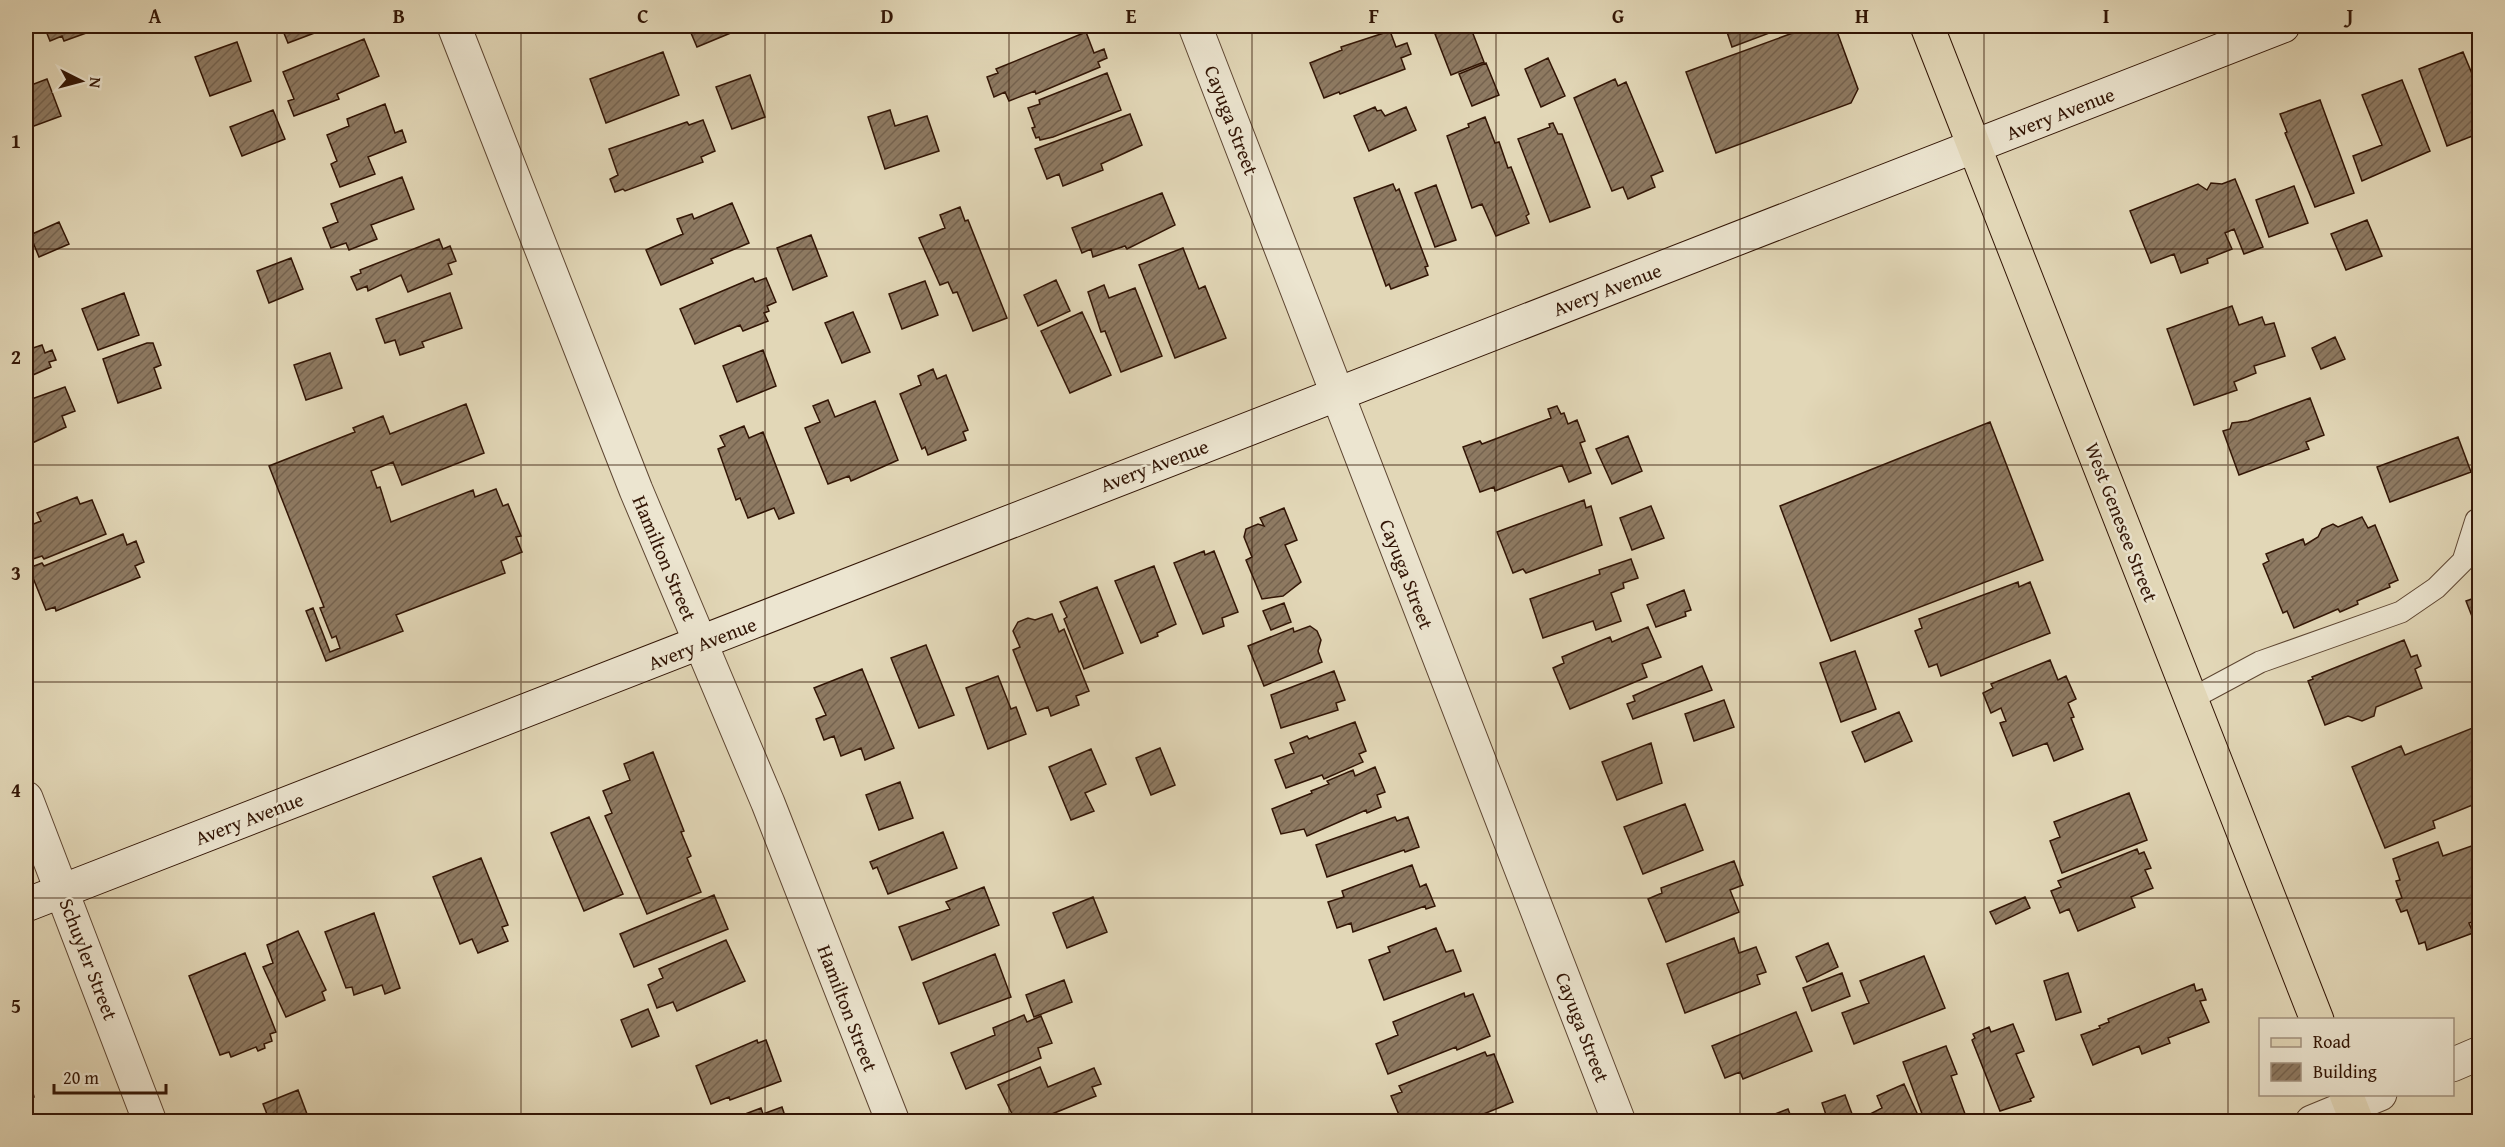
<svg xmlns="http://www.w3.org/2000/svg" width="2505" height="1147" viewBox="0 0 2505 1147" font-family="'Gentium Book Plus',serif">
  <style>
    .building { fill: url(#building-hatch); stroke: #321505; stroke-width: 1.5 }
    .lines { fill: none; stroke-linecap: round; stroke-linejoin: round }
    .lane-casing { stroke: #5e4632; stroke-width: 23 }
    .street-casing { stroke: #5e4632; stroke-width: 35 }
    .secondary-casing { stroke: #321505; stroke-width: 35 }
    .primary-casing { stroke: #321505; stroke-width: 35 }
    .lane { stroke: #ece5d0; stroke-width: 21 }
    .street { stroke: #ece5d0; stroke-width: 33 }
    .secondary { stroke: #ece5d0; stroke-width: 33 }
    .primary { stroke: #e2d7b7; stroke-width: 33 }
    .grid { fill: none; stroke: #321505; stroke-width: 1.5; stroke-opacity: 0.55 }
    .labels { text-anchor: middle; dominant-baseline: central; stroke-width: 5; stroke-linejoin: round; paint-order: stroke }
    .street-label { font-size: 20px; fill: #321505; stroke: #ece5d0 }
    .neatline { fill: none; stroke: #321505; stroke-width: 2 }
    .grid-label { font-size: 20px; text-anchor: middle; font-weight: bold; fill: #321505 }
  </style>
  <defs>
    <pattern id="building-hatch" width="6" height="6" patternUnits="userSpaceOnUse" patternTransform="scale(1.5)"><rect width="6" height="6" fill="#8e7a62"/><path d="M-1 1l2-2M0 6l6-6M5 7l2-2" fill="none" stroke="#75634f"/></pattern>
  </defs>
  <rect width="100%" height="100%" fill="#e2d7b7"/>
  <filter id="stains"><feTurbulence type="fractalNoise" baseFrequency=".00333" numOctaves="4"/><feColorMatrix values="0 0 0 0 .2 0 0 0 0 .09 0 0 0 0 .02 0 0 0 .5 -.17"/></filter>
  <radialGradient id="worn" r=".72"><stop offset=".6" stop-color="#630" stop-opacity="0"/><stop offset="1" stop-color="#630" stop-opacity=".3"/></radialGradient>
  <path class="building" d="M44,26H87L89,32L64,41L62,36L50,41Z
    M281,26H333L288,43Z
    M688,26H730L733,32L697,47Z
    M1456,26H1470L1484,62L1451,75L1435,34Z
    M1725,26H1788L1732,47Z
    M1812,26H1835L1858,89L1851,103L1716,153L1686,72Z
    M1390,31L1396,47L1407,43L1411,54L1401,58L1405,69L1340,94L1339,92L1324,98L1310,63L1342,50L1341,47Z
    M1086,32L1094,53L1104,49L1107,58L1098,62L1100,67L1036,94L1035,91L1009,101L1005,92L994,97L987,77L998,73L996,69Z
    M364,39L379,76L337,94L339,99L294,116L288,101L294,99L283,72Z
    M237,42L251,81L210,96L195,57Z
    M663,52L679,95L606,123L590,79Z
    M2463,52L2480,93V133L2447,146L2419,69Z
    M1548,58L1565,96L1541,107L1525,69Z
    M1486,63L1499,95L1472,106L1459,74Z
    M1107,73L1121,110L1053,137L1040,140L1039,137L1036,138L1032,128L1035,127L1028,108L1040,104L1039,100Z
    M750,75L765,117L732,129L716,87Z
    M47,79L61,116L26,129V87Z
    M1615,79L1618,86L1626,82L1663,171L1651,176L1655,187L1628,199L1623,187L1612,191L1574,98Z
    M2402,80L2430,151L2362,181L2353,156L2382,145L2362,95Z
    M2320,100L2354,193L2315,207L2285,133L2287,132L2280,114Z
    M385,104L395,133L402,130L406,142L368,157L375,174L340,187L331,164L337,161L327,135L349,126L347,119Z
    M1375,107L1377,111L1381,110L1385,116L1406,107L1416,130L1369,151L1354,116Z
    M273,110L285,139L242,156L230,127Z
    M890,110L895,126L927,116L939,151L885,169L868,117Z
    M1130,114L1142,145L1101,164L1103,170L1063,186L1059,174L1047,179L1035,149Z
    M1485,117L1495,143L1499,142L1508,168L1511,167L1529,214L1526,216L1529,223L1496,236L1482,204L1472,208L1447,136L1469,127L1468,124Z
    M703,120L715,151L701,157L703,162L625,191L623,189L615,192L610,179L618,175L609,149L687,122L689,125Z
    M1553,123L1558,134H1562L1590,207L1550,222L1518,139L1550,127L1549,124Z
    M402,177L414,209L371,225L377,239L349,250L346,243L331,248L323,228L338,222L331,204Z
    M2235,179L2263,247L2244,254L2234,229L2225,233L2232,249L2207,259L2208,263L2181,273L2174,254L2151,263L2130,211L2198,184L2207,190L2211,183L2222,184Z
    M1393,184L1396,191L1399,189L1428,266L1425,267L1428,275L1391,289L1389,284L1386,286L1354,198Z
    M1436,185L1456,240L1435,247L1415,193Z
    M2294,186L2308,223L2269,237L2256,200Z
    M1162,193L1175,225L1127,249L1125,246L1093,257L1091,249L1082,253L1072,228Z
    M732,203L749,243L711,259L713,263L661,285L646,250L683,234L677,219L692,214L694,219Z
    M960,207L965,221L968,220L1007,318L973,331L957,292L953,293L948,282L940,285L919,238L945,228L940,215Z
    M2367,220L2382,256L2346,270L2331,234Z
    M59,222L69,244L39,257L30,235Z
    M811,235L827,276L793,290L777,248Z
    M439,239L443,249L450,246L456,261L448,264L452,274L408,292L401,275L368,291L367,286L357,290L351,277L361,273L360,270Z
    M1183,248L1199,289L1205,286L1226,338L1175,358L1139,265Z
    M291,258L303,289L269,303L257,271Z
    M753,278L755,282L766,278L776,302L767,306L769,311L764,313L768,321L743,331L740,325L695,344L680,309Z
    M1056,280L1070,311L1038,326L1024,295Z
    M925,281L938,315L902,329L889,294Z
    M1104,285L1109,298L1135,288L1162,356L1121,372L1105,331L1101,332L1088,292Z
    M124,293L139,335L98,350L82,309Z
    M450,293L462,328L422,342L424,347L400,355L395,340L385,343L376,319Z
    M2232,306L2239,325L2262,317L2265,325L2274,323L2285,356L2254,366L2256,373L2234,382L2237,390L2194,405L2167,329Z
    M853,312L870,352L842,363L825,323Z
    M1082,312L1111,375L1070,393L1041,331Z
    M26,329L33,348L42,345L45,353L52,350L56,360L49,362L51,367L26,378Z
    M2335,337L2345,359L2321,369L2312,348Z
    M147,343H153L161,365L154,368L161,388L118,403L103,359Z
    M763,350L776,386L737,402L723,366Z
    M330,353L342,388L306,400L294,365Z
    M933,369L937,379L946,375L968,430L963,432L966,440L928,455L925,447L922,449L900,394L921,385L918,376Z
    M65,387L75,411L62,416L66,427L26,446V401Z
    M2310,398L2324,435L2306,442L2309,449L2239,475L2223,431L2230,429L2232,423L2248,421Z
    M828,400L835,417L875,401L898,460L851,481L849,476L828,484L805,428L820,422L813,406Z
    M466,404L484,453L402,485L393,462L371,471L377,488L380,487L391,522L473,490L475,497L496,489L503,506L508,504L521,536L516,537L522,552L501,561L505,573L396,615L403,631L326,661L306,611L313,608L330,652L340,648L336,636L332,638L320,608L324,607L269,466L355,432L353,428L383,416L390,434Z
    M1557,406L1561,414L1564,413L1568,424L1577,420L1585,441L1580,443L1591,473L1569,482L1562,465L1495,491L1494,487L1480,492L1463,447L1480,441L1482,444L1551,418L1548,409Z
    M1990,422L2043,560L1831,641L1780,506Z
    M744,426L749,438L763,432L794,513L779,519L774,508L748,518L740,498L736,500L718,449L725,446L720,436Z
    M1628,436L1642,471L1612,484L1596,449Z
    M2458,437L2471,472L2390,502L2377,467Z
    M77,497L80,504L92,500L106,534L44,559L42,556L30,560L26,548V527L41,521L37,513Z
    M1584,500L1586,508L1591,506L1602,545L1526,573L1523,569L1513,573L1497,532Z
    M1651,506L1664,538L1632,550L1620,518Z
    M1284,508L1297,540L1285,545L1301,582L1283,596L1262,599L1246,560L1252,557L1244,537L1246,529L1258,524L1264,526L1260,518Z
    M2362,517L2368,528L2375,525L2398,580L2389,584L2390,587L2357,601L2358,604L2340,612L2338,609L2294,628L2287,611L2283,613L2263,564L2269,561L2266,554L2303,539L2305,545L2318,537L2322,529L2333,524L2338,527Z
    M123,534L127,545L136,541L144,562L135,566L140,577L56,611L55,607L46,610L29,568L42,563L44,566Z
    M1204,551L1205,555L1214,551L1238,612L1222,618L1224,626L1203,634L1174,563Z
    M1631,559L1638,578L1623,583L1624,588L1611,593L1621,621L1596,630L1593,621L1543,638L1530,599L1600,574L1599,570Z
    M1154,566L1176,624L1157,633L1158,636L1141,643L1115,581Z
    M2018,582L2019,587L2030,582L2050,633L1941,676L1937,664L1929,667L1915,631L1922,628L1919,619Z
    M1097,587L1123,653L1084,669L1064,619L1067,617L1060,602Z
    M1684,590L1691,610L1685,612L1686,616L1656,627L1647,605Z
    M2480,596V637L2466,601Z
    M1284,603L1291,622L1271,630L1263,611Z
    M1052,614L1059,632L1064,629L1089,691L1076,696L1079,705L1051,716L1048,707L1037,711L1013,650L1020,647L1013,631L1018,622L1028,618L1035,620Z
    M1310,626L1317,631L1321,640L1318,651L1322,662L1264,686L1248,646L1293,628L1294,632Z
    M1648,627L1661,657L1642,664L1647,677L1570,709L1553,668L1564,663L1562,657L1610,637L1612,642Z
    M2404,640L2411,657L2417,655L2421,666L2415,669L2422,688L2376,707L2374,716L2362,721L2348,716L2325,725L2308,681L2313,679L2312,677Z
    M926,645L954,715L919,728L891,658Z
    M1855,651L1876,709L1841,722L1820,663Z
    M2050,660L2058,680L2066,676L2076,699L2068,703L2074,717L2071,718L2083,749L2054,761L2047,743L2013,756L2000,723L2006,721L2001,708L1991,713L1983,693L1993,688L1991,684Z
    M1702,666L1712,690L1633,719L1627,704L1635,701L1633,696Z
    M862,669L894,748L865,760L861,748L841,756L834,736L824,740L816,719L826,715L814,688Z
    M1334,671L1345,700L1336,703L1338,710L1281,728L1271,695Z
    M998,676L1011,709L1016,707L1026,734L988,749L966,688Z
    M1724,700L1734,727L1694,741L1685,714Z
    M1899,712L1912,741L1865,762L1852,732Z
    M1355,722L1366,751L1359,754L1363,762L1324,779L1322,775L1286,788L1275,760L1294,753L1290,743L1307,736L1309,739Z
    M2480,725V802L2433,821L2435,828L2385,848L2352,767L2401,746L2405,755Z
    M1651,743L1662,783L1617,800L1602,762Z
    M1160,748L1175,785L1151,795L1136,758Z
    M1091,749L1106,784L1085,793L1094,811L1071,820L1049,767Z
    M653,752L684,831L681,832L691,856L687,858L701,892L647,914L605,816L612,813L603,791L630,780L624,764Z
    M1375,767L1385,792L1377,795L1381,807L1367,813L1366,810L1307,836L1304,829L1281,834L1272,809L1312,793L1311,791L1329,784L1327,781L1353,770L1355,776Z
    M900,782L913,818L879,830L866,795Z
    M2129,793L2147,840L2062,873L2050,841L2060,837L2054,822Z
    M1685,804L1703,850L1643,874L1624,827Z
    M589,817L623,894L584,911L551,833Z
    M1395,817L1397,821L1408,817L1419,847L1405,852L1404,850L1327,877L1316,845Z
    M943,832L957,868L888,894L877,867L873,869L870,862Z
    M2438,842L2443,856L2480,843V920L2469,923L2473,933L2427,950L2425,942L2419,944L2407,910L2401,912L2396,900L2402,898L2396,881L2400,880L2393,859Z
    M2137,849L2139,854L2144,852L2151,868L2145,870L2153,888L2131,897L2135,907L2078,931L2069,909L2060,913L2051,891L2061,887L2058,881Z
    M481,858L508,925L502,927L508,941L478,953L472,939L460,944L433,877Z
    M1734,861L1743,885L1730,890L1739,912L1666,942L1648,899L1662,893L1661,888Z
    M1412,865L1420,887L1426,884L1435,906L1426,909L1425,906L1353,932L1351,923L1337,928L1328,902L1344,897L1342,891Z
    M984,887L999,925L912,960L899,927L950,909L946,902Z
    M714,895L728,929L634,967L620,934Z
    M1093,897L1107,932L1067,948L1053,913Z
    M2025,897L2030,908L1996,924L1990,912Z
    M374,913L400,988L385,994L382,985L354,995L352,987L346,988L325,932Z
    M1436,928L1446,952L1453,950L1461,971L1384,1000L1369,960L1390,952L1388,947Z
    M298,931L326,990L322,992L325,1000L286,1017L263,967L273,963L267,945Z
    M1734,938L1739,953L1756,947L1766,972L1757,975L1760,984L1685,1013L1667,964Z
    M726,940L745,981L677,1011L673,1002L657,1008L648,985L663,978L659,969Z
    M1828,943L1838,967L1807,982L1796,957Z
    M245,953L276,1032L270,1034L272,1041L264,1044L265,1048L258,1051L256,1047L231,1057L229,1052L220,1055L189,976Z
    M995,954L1011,997L939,1024L923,983Z
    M1924,956L1945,1008L1854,1044L1842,1013L1869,1003L1860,981Z
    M1842,973L1850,996L1812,1011L1803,988Z
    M2068,973L2081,1012L2056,1020L2044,981Z
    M1064,980L1072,1002L1034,1017L1026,995Z
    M2194,984L2196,991L2202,989L2206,1000L2200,1001L2209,1022L2168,1038L2170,1043L2142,1054L2139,1046L2093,1065L2081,1035L2100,1028L2099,1026L2109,1022L2108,1019Z
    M1464,993L1465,997L1473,994L1490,1036L1457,1050L1456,1047L1388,1074L1376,1044L1398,1035L1393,1022Z
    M648,1009L659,1036L632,1047L621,1020Z
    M1796,1012L1812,1051L1743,1079L1740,1072L1725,1078L1712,1046Z
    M1024,1015L1027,1022L1041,1016L1052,1043L1038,1048L1041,1058L966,1089L951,1053L995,1035L993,1028Z
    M2013,1024L2024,1051L2016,1054L2034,1097L2030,1099L2031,1101L2000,1111L1972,1040L1975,1038L1973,1034L1989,1027L1991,1032Z
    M757,1040L758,1043L766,1040L781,1081L730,1100L729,1097L711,1104L696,1066Z
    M1946,1046L1957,1074L1951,1076L1968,1122H1925L1903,1062Z
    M1485,1052L1487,1056L1494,1054L1513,1102L1464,1122H1402L1391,1096L1402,1092L1399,1086Z
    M26,1066L34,1097L26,1100Z
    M1040,1067L1048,1087L1094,1068L1101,1084L1092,1087L1096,1096L1052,1114L1054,1118L1044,1122H1016L998,1085Z
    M1904,1084L1921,1122H1874L1870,1114L1882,1108L1877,1096Z
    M298,1090L310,1122H270L263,1104Z
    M1845,1095L1855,1122H1814L1826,1115L1822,1103Z
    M782,1107L787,1122H724L761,1108L763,1114Z
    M1788,1109L1793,1122H1754Z"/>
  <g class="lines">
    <g class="lane-casing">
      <path id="lane" d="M2191,699L2260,662L2401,612L2436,588L2463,561L2476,520"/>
    </g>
    <g class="street-casing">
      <path id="street" d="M454,26L636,490L768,803L893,1122
        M1195,26L1619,1122
        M26,798L150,1122
        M2452,1065L2480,1053
        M2312,1122L2380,1094"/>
    </g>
    <g class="secondary-casing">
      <path id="secondary" d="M26,905L2283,26"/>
    </g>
    <g class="primary-casing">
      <path id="primary" d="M1927,26L2317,1020
        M2346,1094L2357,1122"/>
    </g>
    <use href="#lane" class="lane"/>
    <use href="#street" class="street"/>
    <use href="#secondary" class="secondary"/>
    <use href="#primary" class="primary"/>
  </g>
  <path class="grid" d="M277,26V1122M521,26V1122M765,26V1122M1009,26V1122M1252,26V1122M1496,26V1122M1740,26V1122M1984,26V1122M2228,26V1122M26,249H2480M26,465H2480M26,682H2480M26,898H2480"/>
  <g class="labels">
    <g class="street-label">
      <text transform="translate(2060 113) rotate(-21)">Avery Avenue</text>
      <text transform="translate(1232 120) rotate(69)">Cayuga Street</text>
      <text transform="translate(1607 289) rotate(-21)">Avery Avenue</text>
      <text transform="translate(1154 465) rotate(-21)">Avery Avenue</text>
      <text transform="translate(2122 522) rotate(69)">West Genesee Street</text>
      <text transform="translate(665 558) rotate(67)">Hamilton Street</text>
      <text transform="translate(1407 574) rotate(69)">Cayuga Street</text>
      <text transform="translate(702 643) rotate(-21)">Avery Avenue</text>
      <text transform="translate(249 818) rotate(-21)">Avery Avenue</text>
      <text transform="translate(89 959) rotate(69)">Schuyler Street</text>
      <text transform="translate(848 1008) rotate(69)">Hamilton Street</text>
      <text transform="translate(1583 1027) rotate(69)">Cayuga Street</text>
    </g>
  </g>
  <rect width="2505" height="1147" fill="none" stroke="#e2d7b7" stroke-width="66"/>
  <rect x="2259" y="1018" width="195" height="78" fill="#ece5d0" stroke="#a2927f" stroke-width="1.5"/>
  <rect x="2271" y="1038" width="30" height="9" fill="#e2d7b7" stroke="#a2927f" stroke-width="1.5"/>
  <text x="2313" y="1048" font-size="18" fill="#321505">Road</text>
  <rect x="2271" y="1063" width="30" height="18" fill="url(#building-hatch)" stroke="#a2927f" stroke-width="1.5"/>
  <text x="2313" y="1078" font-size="18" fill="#321505">Building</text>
  <g transform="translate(81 81) rotate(96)" stroke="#ece5d0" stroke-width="4.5" paint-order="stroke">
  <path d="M0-4.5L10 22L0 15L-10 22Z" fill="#321505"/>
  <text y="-9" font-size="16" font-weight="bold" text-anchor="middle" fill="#321505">N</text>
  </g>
  <path d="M54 1084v9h112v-9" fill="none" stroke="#321505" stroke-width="3"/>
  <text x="63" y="1084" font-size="18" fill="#321505" stroke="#ece5d0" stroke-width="4.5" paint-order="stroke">20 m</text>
  <rect x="33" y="33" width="2439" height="1081" class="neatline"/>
  <g class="grid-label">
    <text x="155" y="23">A</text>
    <text x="399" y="23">B</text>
    <text x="643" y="23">C</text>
    <text x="887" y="23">D</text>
    <text x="1131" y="23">E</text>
    <text x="1374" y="23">F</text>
    <text x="1618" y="23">G</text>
    <text x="1862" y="23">H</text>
    <text x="2106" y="23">I</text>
    <text x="2350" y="23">J</text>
    <text x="16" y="148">1</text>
    <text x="16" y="364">2</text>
    <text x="16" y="580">3</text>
    <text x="16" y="797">4</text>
    <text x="16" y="1013">5</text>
  </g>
  <rect width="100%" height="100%" filter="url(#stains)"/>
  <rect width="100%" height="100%" fill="url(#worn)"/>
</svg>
